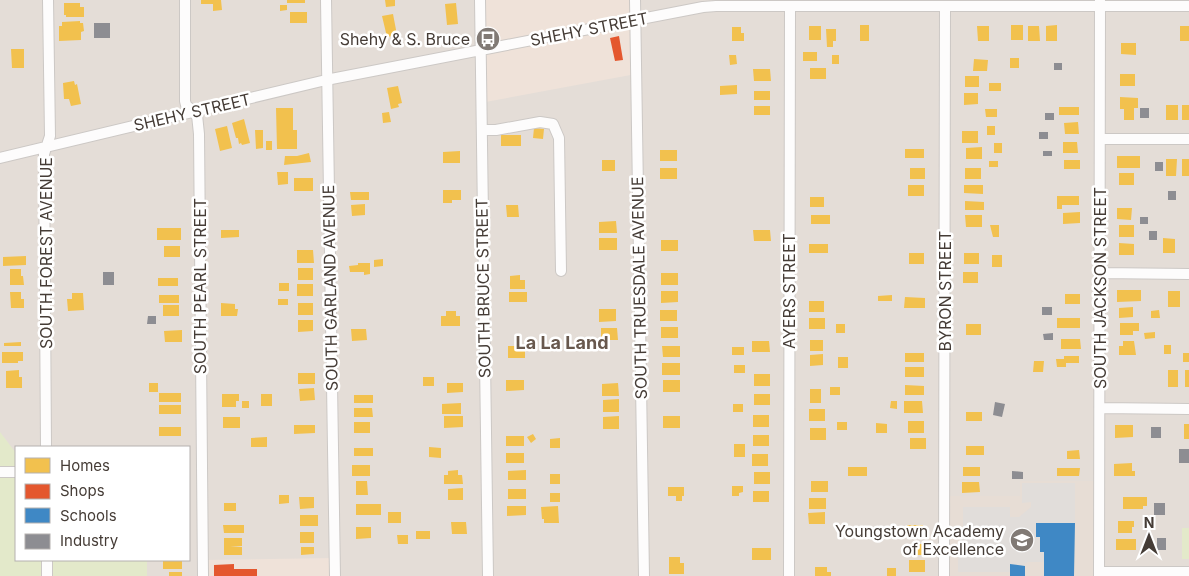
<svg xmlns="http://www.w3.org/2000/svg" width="1189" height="576" viewBox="0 0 1189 576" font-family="Inter,sans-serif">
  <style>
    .residential { fill: #e4ddd7; fill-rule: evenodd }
    .commercial { fill: #efe2d9 }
    .education { fill: #e7ddd5 }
    .green { fill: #e3e9ca }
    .parking { fill: #e1ddda }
    .homes { fill: #f2c14e }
    .shops { fill: #e4572e }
    .schools { fill: #3f88c5 }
    .industry { fill: #8d8d92 }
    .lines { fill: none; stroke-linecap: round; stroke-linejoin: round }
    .minor-casing { stroke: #ccc8c5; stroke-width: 12 }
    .minor { stroke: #fdfcfc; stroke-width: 10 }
    .labels { text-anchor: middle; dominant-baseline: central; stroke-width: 5; stroke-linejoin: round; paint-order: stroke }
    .street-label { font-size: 16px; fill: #453c36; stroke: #fff }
    .poi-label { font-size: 16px; fill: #453c36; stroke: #fff; text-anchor: end }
    .neighbourhood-label { font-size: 18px; font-weight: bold; fill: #68584d; stroke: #fff }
  </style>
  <rect width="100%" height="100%" fill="#f0ece9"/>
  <path class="residential" d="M0,0H1189V576H0ZM16,447H189V560H16Z"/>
  <path class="commercial" d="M480,0H635L636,74L480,103Z
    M334,558L335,576H203V560Z"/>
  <path class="education" d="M1020,481H1099V576H944V496H1020Z"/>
  <path class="green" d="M0,432L16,453V560H147V576H0Z
    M1182,528H1189V559H1182Z"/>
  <path class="parking" d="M1022,483H1075V523H1036V537H1040V552H1044V562H1028L1025,564V566L1010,565V572H958V549L963,526V507H1010V517H1019L1031,507V502L1022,503Z"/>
  <path class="homes" d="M201,0H221L222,10L213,11V4H201Z
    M287,0H305V3H287Z
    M385,0H395V6L386,7Z
    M64,3H80V7H84V17H66V15H64Z
    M456,3L458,24L447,25L445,4Z
    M280,5H287V10L280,11Z
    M290,12H307V23H290Z
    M393,14L397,35L387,37L382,16Z
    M80,21V23H83L84,31L81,32V40L59,41V26H62V22Z
    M860,25H869V41H860Z
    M1011,25H1023V40H1011Z
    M1057,25V41H1046V26Z
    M809,26H821V40H809Z
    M977,26H989V41H978Z
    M1028,26H1039L1040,41H1028Z
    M1180,26H1189V41H1180Z
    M732,27H741V33H744V41H732Z
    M826,29H836V41H833V47H827Z
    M1121,43H1136V55L1121,54Z
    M11,49H24V68H12Z
    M803,52H817V61H803Z
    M729,55H736L737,64L730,65Z
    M832,55H839V64H832Z
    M1010,58H1019V68H1010Z
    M974,59L988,60L987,71H973Z
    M810,68H826V79H810Z
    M753,69H770L771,81H754Z
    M1120,74H1135V86H1120Z
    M965,76H979V87H965Z
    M74,81L75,85L77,84L81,104L71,106L69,99H64L63,83Z
    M989,83H1001V91H989Z
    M737,85V94L720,95V86Z
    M398,86L402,103L398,104L399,107L391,109L387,88Z
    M754,91H770V100H754Z
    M964,93H978V104L964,105Z
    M1120,97L1138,98V108H1134V120H1124V109H1120Z
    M1166,105H1178V120H1166Z
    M1182,105H1189V120H1182Z
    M754,106H770V115H754Z
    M1059,107H1079V115H1059Z
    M276,108H293V130H297V149H277Z
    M985,109H997V117H986Z
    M389,112L391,122L383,123L382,113Z
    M244,119L250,143L242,145L241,143L239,144L238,138H236L232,123Z
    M1078,122L1079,134H1065L1064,123Z
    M227,126L232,148L220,151L215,129Z
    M987,126H995V135H987Z
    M534,128L544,129L543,139L533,138Z
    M255,130H263V148L256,149Z
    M962,131H978V143H962Z
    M501,135H521V146H501Z
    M266,141H272V150H266Z
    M1063,142H1077L1078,153H1063Z
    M994,143H1002V153H994Z
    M982,147V159H966V148Z
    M905,149H924V158H905Z
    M660,150H677V161H660Z
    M460,151V163H443V152Z
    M309,153L311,162L284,165L285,156H297Z
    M1117,156H1140V168H1117Z
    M1166,159H1177L1176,176H1166Z
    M1182,159H1189V176H1182Z
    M602,160H615V171H602Z
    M1064,160H1080V169H1064Z
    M989,161H998V167H989Z
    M660,168H677V179H660Z
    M910,168H925V179H910Z
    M965,168H981V179H965Z
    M277,172H288V184L278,185Z
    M1119,173H1134V185H1119Z
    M294,178H313V191H294Z
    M908,185H924V196H908Z
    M964,185H983V194L964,193Z
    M443,190H461V200H452V203H443Z
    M350,192H369V200H351Z
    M1057,196H1079V205H1062V209H1057Z
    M810,197H824V207H810Z
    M965,201L984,202V210H965Z
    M365,204V215L352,216L351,205Z
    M506,205H518L519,217H507Z
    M1117,208H1132L1131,220L1117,219Z
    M1080,212V223L1063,224V213Z
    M811,215H830V224H811Z
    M965,215H982V227H966Z
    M616,221L617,233H599V222Z
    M990,225H999V237H993Z
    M1119,225H1134V237H1119Z
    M157,228H181V240H157Z
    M221,230H239V237L221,238Z
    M753,230H770L771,241H754Z
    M599,238H617V250H599Z
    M1163,238L1175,239V253H1163Z
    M661,240H678V251H661Z
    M1119,243L1134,244V255H1119Z
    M809,244H828V253H809Z
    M164,246H180V257H164Z
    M297,250H313L314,263H297Z
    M909,253H924V264H909Z
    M964,253H979V264H964Z
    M992,255H1002V267H992Z
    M26,256V265L3,266V257Z
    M383,259V266L374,267V260Z
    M358,263H370V274L364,275V272H350L349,266L358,265Z
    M298,268H313V280H298Z
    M10,269H21V276H23L24,285H10Z
    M963,272H978V283H963Z
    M661,273H678V285H661Z
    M520,275V280H525V289H510V276Z
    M158,278H178V286H158Z
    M279,283H289V291H279Z
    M297,284H313V296H297Z
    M1117,290H1141V301L1117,302Z
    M661,291H678V302L661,303Z
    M1168,291H1180V307H1168Z
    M10,292H21V299H24V308H11Z
    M509,292H527V302H509Z
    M72,293H83L84,310L68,311L67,299H72Z
    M1065,294H1080V304H1065Z
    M159,295H179V303H159Z
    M892,295V301H878V296Z
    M905,297L925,298V308H904Z
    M278,299H288V305H278Z
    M809,301H824V312H809Z
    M221,303L235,304V309H238L237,316H221Z
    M298,303H313V315H298Z
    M163,305H179V316H163Z
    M1133,307V317L1119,318V308Z
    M599,309H616V321L599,322Z
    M660,310H677V321H660Z
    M1159,310L1160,318H1151V311Z
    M446,311H456V316H460V326H441V316H446Z
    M809,318H825V329H809Z
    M1057,318H1080V328H1057Z
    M298,320H313V331L298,332Z
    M1120,323H1139V331H1133V335H1120Z
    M836,324H845V333H836Z
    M966,324H981V335H966Z
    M661,327H678V338H661Z
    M601,328H617L618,340H601Z
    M351,329H366L367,340L352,341Z
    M182,330V342H165L164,331Z
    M1155,332V338L1145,339L1144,333Z
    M1061,339H1080L1081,349H1061Z
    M810,340H823V351H810Z
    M752,341H769L770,352H752Z
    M1123,341H1134L1136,355H1119V346H1123Z
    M21,342V346H4V343Z
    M1164,345H1171V354H1164Z
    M508,346H525V358H508Z
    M662,346H680V357H663Z
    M732,347H744V355H732Z
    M2,352H23V361H18V363H2Z
    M905,353H924V362H905Z
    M1183,353H1189V362H1183Z
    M823,354V365L810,366V355Z
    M1064,356H1079V363H1066V367H1057L1056,359H1064Z
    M838,357H848V368H838Z
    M1034,361H1044L1043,372H1033Z
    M662,363H680V375H662Z
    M734,365H745V373H734Z
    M905,367H924V377H905Z
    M19,370V377H22V388H6V371Z
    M1168,370H1178V387H1168Z
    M1185,370H1189V387H1185Z
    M298,373H315V384H298Z
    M754,374H770V386H754Z
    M423,377H434V386H423Z
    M506,380H524V390L506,391Z
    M663,380H680V392H663Z
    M149,383H158V392H149Z
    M447,383H463V392L447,393Z
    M618,383L619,396H602V384Z
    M905,385L924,386V395H905Z
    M830,387H840V395H830Z
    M314,388L315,400L300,401L299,389Z
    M810,389H821V403H810Z
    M159,393H181V402H159Z
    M222,394H239V401H236V407H222Z
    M261,394H272V406H261Z
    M754,394H770V405H754Z
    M354,395H373V403H354Z
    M619,399V412H603V400Z
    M242,401H249V408H242Z
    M891,401H897V409L890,408Z
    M904,401H922L923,413H904Z
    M461,403V414H442V404Z
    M733,404H743V412H733Z
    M159,405H181V414H159Z
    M354,408H372L373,417H354Z
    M809,409H825V421H809Z
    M966,412H982V421H966Z
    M753,415H769V427H753Z
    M444,416H463V427L444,428Z
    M619,416V429H603V417Z
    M663,416H680V428H663Z
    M223,417H240V428H223Z
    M908,421H924V433H908Z
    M354,422H370V433H354Z
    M837,422H847V430H837Z
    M876,423L887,424V433H876Z
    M1184,424H1189V439H1184Z
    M294,425H315V433L294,434Z
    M1115,425H1133V437L1115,438Z
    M159,427H181V436H159Z
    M810,428H826V440H810Z
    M533,434L536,439L531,443L527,437Z
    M753,435H769V446H753Z
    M506,436H524V446H506Z
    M267,437V447H251V438Z
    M560,438V448H550V439Z
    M910,438H926V449H910Z
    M734,444H745V457H734Z
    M966,446H984V455H966Z
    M429,447L441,448V458L429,457Z
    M354,448H373V456H354Z
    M1079,450L1080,459H1067V451Z
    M506,453H524V463H506Z
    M752,454H768V466H752Z
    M1132,463V471H1135V476H1114V464Z
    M352,465H370V476H352Z
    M848,467H867V476H848Z
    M963,467H980V476H963Z
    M1057,468H1080L1079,476H1057Z
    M458,470V475H462L463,484H444V475H448V471Z
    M526,470V480H508V471Z
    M754,472H770V484H754Z
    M550,474H560V484H550Z
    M356,481H367L368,495H356Z
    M811,481H828V492H811Z
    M962,482H979L980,492L962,493Z
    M732,486H743V492L739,493V496H732Z
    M668,487H684V496H682V501H676V496H668Z
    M463,488V500H448V489Z
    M508,489H526V499H508Z
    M753,491H769V502H753Z
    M550,493H560V502H550Z
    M279,495H289V503L279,504Z
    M299,497H314V508L300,509Z
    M1123,497H1147V506H1143V509H1123Z
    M809,498H826V509H809Z
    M224,503H236V511H224Z
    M356,504H381V515H356Z
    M507,506H526V515L507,516Z
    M558,506L559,523H544V519H542L541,507Z
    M388,512H401V523H388Z
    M825,512V524H809L808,513Z
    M300,515H318V526H300Z
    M1118,521H1134V527H1132V533H1118Z
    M451,522H466L467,534H452Z
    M223,525H244V533H224Z
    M907,525H923V536H907Z
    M356,527H371V538L356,539Z
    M416,531H430V539H416Z
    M300,532H314V543H300Z
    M397,535H408V544H398Z
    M224,538H242V546L230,547H242V555H224Z
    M1116,539H1136V550H1116Z
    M909,544H925V555H909Z
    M301,547H314V554L301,555Z
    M752,548H771V560H752Z
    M669,557H680V563H684V574H669Z
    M909,560H925V572H909Z
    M163,561H182V569H163Z
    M815,567H827V572H831V576H815Z
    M887,568H896V576H887Z
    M169,572H182V576H169Z"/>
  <path class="shops" d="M619,36L623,60L615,61L610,38Z
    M234,564V569H257V576H214V565Z"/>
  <path class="schools" d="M1036,523H1075L1074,576H1044V552H1040V537H1036Z
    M1010,564L1025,566V576H1010Z"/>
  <path class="industry" d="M94,23H110V38H94Z
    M1054,63H1062V70H1054Z
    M1140,108H1149V118H1140Z
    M1045,113H1054V120H1045Z
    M1039,132H1048V139H1039Z
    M1043,151H1052V156H1043Z
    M1155,162H1163V171H1155Z
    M1168,191H1176V200H1168Z
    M1140,217H1148V224H1140Z
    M1149,231H1157V240H1149Z
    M103,272H114V285H103Z
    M1042,307H1052V315H1042Z
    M148,316H156V324H147Z
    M1053,333V340H1044L1043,334Z
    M995,402L1005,404L1002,417L993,415Z
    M1151,427H1161V438H1151Z
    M1179,449H1189V463H1179Z
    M1012,471L1023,472V479H1012Z
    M1154,503H1165V515H1154Z
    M1145,517H1155V524H1145Z
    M1157,538H1166V550H1157Z"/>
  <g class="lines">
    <g class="minor-casing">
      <path id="minor" d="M185,0V101L186,105L197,115L199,134L203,576
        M326,0L335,576
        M480,0L488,576
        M635,0L644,576
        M482,130H496L540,122L553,124L559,138L561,271
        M1100,139H1189
        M0,158L326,80L703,7L716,6H1189
        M1100,273L1189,274
        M1100,408L1189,409
        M46,447L44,154L50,136L48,0
        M0,472H16
        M47,560V576
        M1099,572H1189
        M789,576L790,6
        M944,576L945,6
        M1099,576L1100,1"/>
    </g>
    <use href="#minor" class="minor"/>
  </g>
  <defs>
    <g id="bus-disc" transform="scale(1.25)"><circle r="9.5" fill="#817a75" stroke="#fff"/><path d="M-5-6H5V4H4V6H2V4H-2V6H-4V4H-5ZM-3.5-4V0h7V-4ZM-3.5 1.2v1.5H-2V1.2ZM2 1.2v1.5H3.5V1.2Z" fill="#fff"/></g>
    <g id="school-disc" transform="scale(1.25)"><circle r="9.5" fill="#817a75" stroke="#fff"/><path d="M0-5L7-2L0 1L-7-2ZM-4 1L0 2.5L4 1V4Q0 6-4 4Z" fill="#fff"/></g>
  </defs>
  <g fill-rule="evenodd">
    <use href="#bus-disc" x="488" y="39"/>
    <use href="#school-disc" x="1022" y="540"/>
  </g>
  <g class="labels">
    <g class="street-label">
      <text transform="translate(589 29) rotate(-11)">SHEHY STREET</text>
      <text transform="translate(192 112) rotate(-13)">SHEHY STREET</text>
      <text transform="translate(46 253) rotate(-90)">SOUTH FOREST AVENUE</text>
      <text transform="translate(200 286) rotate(-90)">SOUTH PEARL STREET</text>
      <text transform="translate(330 288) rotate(-91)">SOUTH GARLAND AVENUE</text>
      <text transform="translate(483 288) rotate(-91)">SOUTH BRUCE STREET</text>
      <text transform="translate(639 288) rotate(-91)">SOUTH TRUESDALE AVENUE</text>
      <text transform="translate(1100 288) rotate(-90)">SOUTH JACKSON STREET</text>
      <text transform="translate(789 291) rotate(-90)">AYERS STREET</text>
      <text transform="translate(945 291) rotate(-90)">BYRON STREET</text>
    </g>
    <g class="poi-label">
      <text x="470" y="39">Shehy &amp; S. Bruce</text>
      <text x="1004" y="531">Youngstown Academy<tspan x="1004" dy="18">of Excellence</tspan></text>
    </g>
    <g class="neighbourhood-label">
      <text x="562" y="342">La La Land</text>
    </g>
  </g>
  <rect x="15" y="446" width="175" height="115" fill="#ffffff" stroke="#b5b1af"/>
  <rect x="25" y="458" width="25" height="15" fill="#f2c14e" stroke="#b5b1af"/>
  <text x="60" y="471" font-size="15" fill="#453c36">Homes</text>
  <rect x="25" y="484" width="25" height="15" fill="#e4572e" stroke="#b5b1af"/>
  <text x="60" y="496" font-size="15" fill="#453c36">Shops</text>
  <rect x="25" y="508" width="25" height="15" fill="#3f88c5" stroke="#b5b1af"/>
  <text x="60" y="521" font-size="15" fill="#453c36">Schools</text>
  <rect x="25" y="534" width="25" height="15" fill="#8d8d92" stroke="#b5b1af"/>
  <text x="60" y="546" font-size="15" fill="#453c36">Industry</text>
  <g transform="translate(1149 536)" stroke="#ffffff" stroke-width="4" paint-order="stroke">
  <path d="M0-4L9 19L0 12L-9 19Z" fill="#453c36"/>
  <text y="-8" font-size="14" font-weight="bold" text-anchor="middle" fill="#453c36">N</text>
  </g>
</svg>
